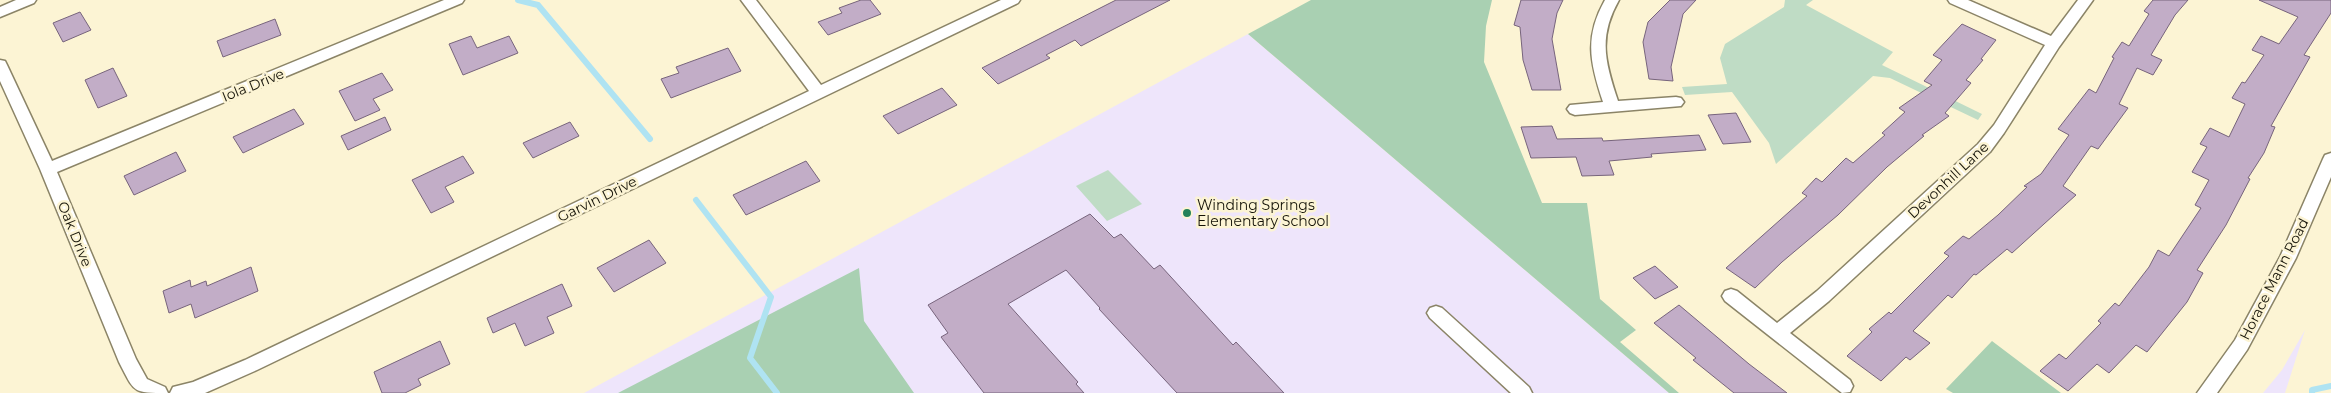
<svg xmlns="http://www.w3.org/2000/svg" width="2331" height="393" viewBox="0 0 2331 393" font-family="Montserrat,sans-serif">
  <style>
    .education { fill: #eee5fb }
    .green { fill: #bfdcc5 }
    .forest { fill: #a9d0b2 }
    .lines { fill: none; stroke-linecap: round; stroke-linejoin: round }
    .stream { stroke: #afe3f2; stroke-width: 6 }
    .building { fill: #c2adc7; stroke: #77647c }
    .minor-casing { stroke: #8b8467; stroke-width: 3 }
    .minor { fill: #fff; fill-rule: evenodd }
    .poi-dot { fill: #248158; stroke: #fcf4d4; stroke-width: 2 }
    .labels { text-anchor: middle; dominant-baseline: central; stroke-width: 5; stroke-linejoin: round; paint-order: stroke }
    .street-label { font-size: 14px; fill: #151308; stroke: #fcf4d4 }
    .poi-label { font-size: 14px; fill: #151308; stroke: #fcf4d4; text-anchor: start }
  </style>
  <rect width="100%" height="100%" fill="#fcf4d4"/>
  <path class="education" d="M1248,34L1669,393H584Z
    M2305,330L2285,393H2263L2282,370Z"/>
  <path class="green" d="M1785,0H1813L1806,5L1893,52L1882,65L1982,114L1978,120L1890,78L1873,76L1776,164L1769,143L1732,92L1685,95L1682,87L1727,84L1720,58L1725,44L1784,7Z
    M1108,170L1142,204L1107,221L1076,186Z"/>
  <path class="forest" d="M1311,0H1492L1486,26L1484,62L1542,203H1587L1600,299L1636,330L1620,342L1679,393H1669L1248,34Z
    M859,268L864,321L914,393H618Z
    M1992,341L2061,393H1953L1946,389Z"/>
  <g class="lines">
    <path class="stream" d="M518,0L538,5L650,139
      M696,200L771,297L750,358L777,393
      M2312,393V390L2331,386"/>
  </g>
  <path class="building" d="M861,0H870L881,14L828,35L818,22L842,13L839,8Z
    M1116,0H1170L1081,46L1075,40L1046,55L1050,58L998,84L982,68Z
    M1521,0H1563L1557,13L1552,39L1561,90H1532L1523,60L1520,27L1514,25Z
    M1670,0H1696L1683,14L1671,67L1673,81L1649,79L1643,42L1648,22Z
    M2153,0H2188L2175,15L2151,55L2162,60L2153,75L2137,68L2119,104L2128,108L2098,149L2091,146L2063,186L2076,195L2012,253L2007,249L1976,275L1974,274L1952,298L1948,295L1913,331L1930,343L1910,360L1906,357L1881,381L1847,356L1872,332L1869,329L1889,312L1891,314L1949,256L1944,253L1963,236L1969,239L1998,215L2027,187L2024,186L2041,174L2069,135L2058,129L2089,89L2096,93L2114,58L2112,57L2122,42L2129,46L2149,14L2144,11Z
    M2259,0H2331V13L2304,55L2310,57L2271,126L2275,127L2264,153L2248,178L2250,179L2226,225L2197,270L2203,273L2187,302L2147,352L2136,345L2109,373L2097,364L2068,391L2040,371L2059,354L2066,359L2101,323L2098,321L2115,303L2119,306L2149,267L2158,250L2169,256L2201,208L2195,205L2209,180L2192,172L2207,147L2200,144L2210,128L2229,137L2245,104L2232,98L2242,82L2245,83L2264,55L2252,50L2261,36L2279,44L2298,17Z
    M80,12L91,30L63,42L53,23Z
    M275,19L281,35L223,57L217,41Z
    M1962,24L1996,40L1981,59L1983,60L1966,80L1971,83L1945,113L1949,116L1922,135L1924,136L1887,167L1838,215L1782,262L1755,288L1726,268L1807,196L1802,193L1816,178L1822,182L1846,158L1853,163L1885,135L1882,133L1905,112L1899,108L1932,85L1924,81L1942,60L1933,55Z
    M471,36L477,48L509,36L518,53L463,75L449,44Z
    M728,48L741,71L671,98L661,79L679,73L676,67Z
    M113,68L127,96L98,108L85,80Z
    M382,73L393,90L373,99L380,110L355,121L339,91Z
    M942,88L957,105L898,134L883,116Z
    M294,109L304,124L243,153L233,137Z
    M1736,113L1751,142L1723,144L1708,115Z
    M385,117L391,130L348,150L341,136Z
    M570,122L579,136L533,158L523,143Z
    M1552,126L1557,139L1602,138L1603,141L1699,135L1706,150L1651,154L1652,157L1609,161L1614,175L1582,176L1576,157L1531,158L1521,127Z
    M176,152L186,171L134,195L124,176Z
    M463,156L474,173L445,187L454,202L431,213L412,180Z
    M806,161L820,181L746,215L733,195Z
    M1090,214L1114,238L1121,234L1154,269L1160,265L1233,345L1236,342L1284,393H1177L1099,309L1100,308L1066,270L1008,304L1078,382L1076,384L1084,393H984L941,337L948,333L928,305Z
    M649,240L666,263L614,292L597,268Z
    M1655,266L1678,287L1655,299L1633,278Z
    M251,267L258,291L195,318L191,304L169,313L163,291L190,280L191,287L206,281L207,286Z
    M562,284L572,306L547,317L554,333L525,346L515,323L493,333L487,318Z
    M1679,305L1749,364L1787,393H1734L1693,360L1696,358L1654,323Z
    M440,341L450,364L418,379L421,385L405,393H382L374,372Z"/>
  <g class="lines">
    <g class="minor-casing">
      <path id="minor" d="M16,0H36L34,3L0,17V7Z
        M444,0H464L462,3L57,172L136,359L147,379L165,387L168,393C132,393 135,393 119,362L40,169L0,81V60L5,61L7,65L52,161Z
        M741,0H756L821,85L1001,0H1020L1018,3L257,370L205,393H170L173,387L193,382L245,360L809,91Z
        M1605,0H1619C1598,37 1605,62 1618,101L1676,97L1681,98L1684,102L1681,106L1575,115L1570,113L1567,109L1570,105L1603,102C1590,63 1584,37 1605,0Z
        M1948,0H1968L2051,36L2078,0H2093L2059,47L2004,133L1990,152L1829,301L1790,333L1850,380L1853,386L1850,392L1842,393L1725,301L1722,296L1725,291L1731,289L1737,291L1777,323L1817,291L1978,144L1994,125L2045,45L1950,3Z
        M2331,153V177L2296,258L2247,350L2217,393H2197L2235,340L2280,257L2323,159L2325,155Z
        M1436,306L1442,308L1529,387L1532,393H1511L1430,318L1427,313L1430,308Z"/>
    </g>
    <use href="#minor" class="minor"/>
  </g>
  <circle class="poi-dot" cx="1187" cy="213" r="5"/>
  <g class="labels">
    <g class="street-label">
      <text transform="translate(253 85) rotate(-22)">Iola Drive</text>
      <text transform="translate(1948 180) rotate(-43)">Devonhill Lane</text>
      <text transform="translate(597 199) rotate(-26)">Garvin Drive</text>
      <text transform="translate(75 234) rotate(68)">Oak Drive</text>
      <text transform="translate(2274 279) rotate(-63)">Horace Mann Road</text>
    </g>
    <g class="poi-label">
      <text x="1197" y="205">Winding Springs<tspan x="1197" dy="16">Elementary School</tspan></text>
    </g>
  </g>
</svg>
